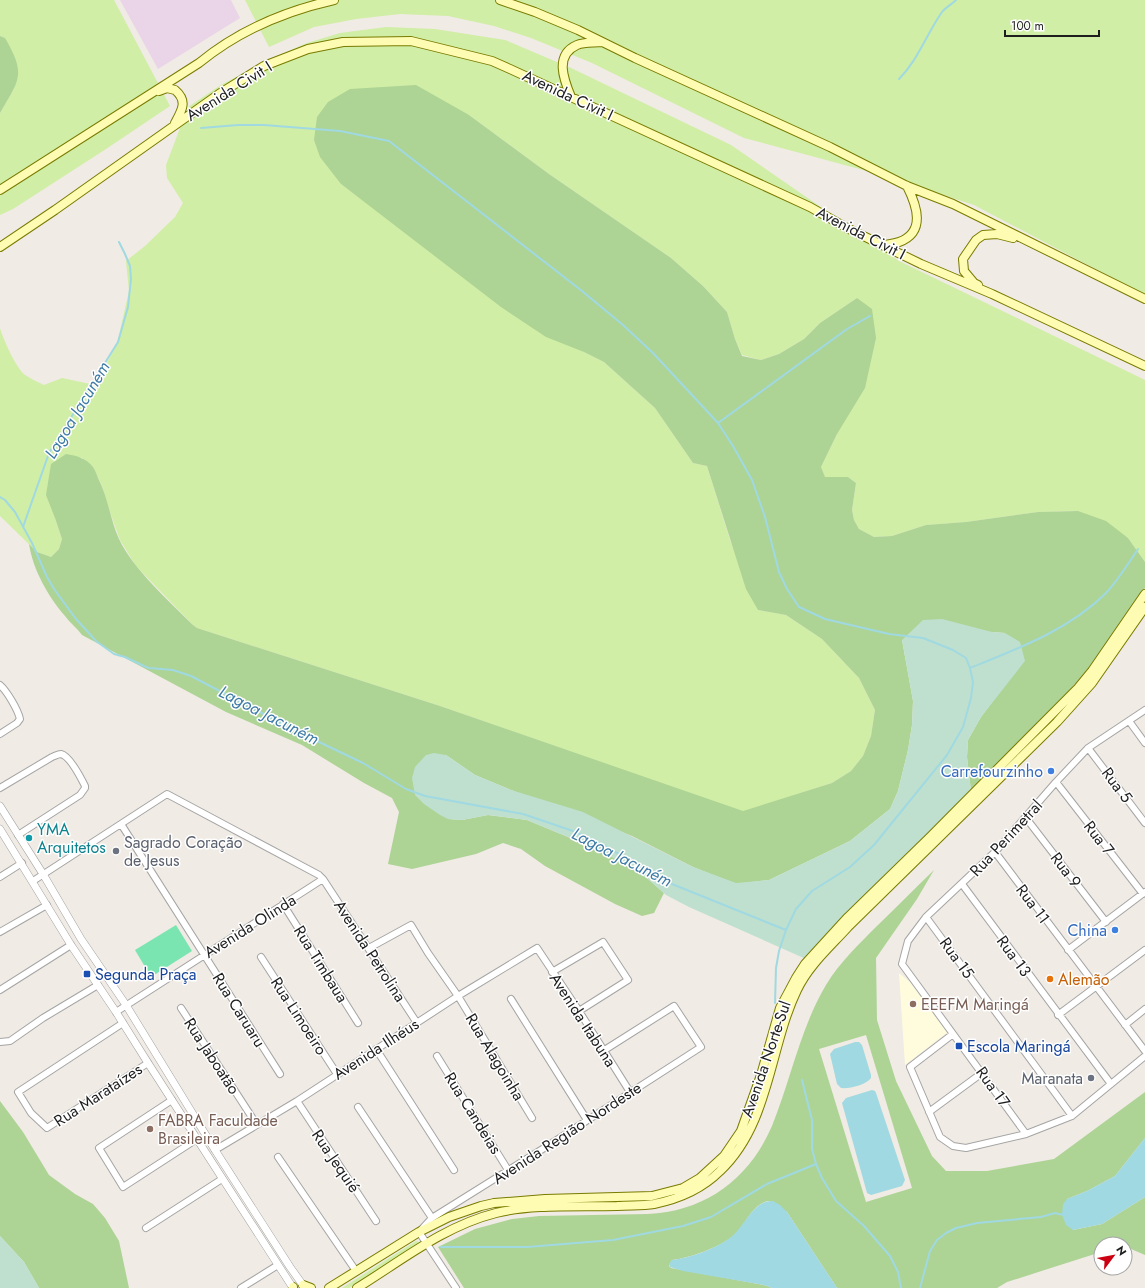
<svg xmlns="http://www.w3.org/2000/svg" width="1145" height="1288" viewBox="0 0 1145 1288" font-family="Jost,sans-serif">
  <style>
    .industrial { fill: #ead5e8 }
    .education { fill: #fffcde }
    .grass { fill: #d0eea5 }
    .forest { fill: #add395; fill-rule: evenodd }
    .wetland { fill: #bfe0ce }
    .pitch { fill: #7be5b2 }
    .water { fill: #a0d9e1 }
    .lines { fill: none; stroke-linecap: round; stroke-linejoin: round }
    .stream { stroke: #a0d9e1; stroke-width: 2 }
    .minor-casing { stroke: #a5a5a5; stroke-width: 8 }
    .tertiary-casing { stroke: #a5a5a5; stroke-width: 8 }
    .secondary-casing { stroke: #797b00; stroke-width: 10 }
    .minor { stroke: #fff; stroke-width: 6 }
    .tertiary { stroke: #fff; stroke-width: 7 }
    .secondary { stroke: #fefbb3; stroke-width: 8 }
    .shop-dot { fill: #3f7fe0; stroke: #fff; stroke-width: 1.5 }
    .culture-dot { fill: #0f9aa8; stroke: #fff; stroke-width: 1.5 }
    .worship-dot { fill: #6b7280; stroke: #fff; stroke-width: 1.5 }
    .transit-dot { fill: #1a4fb4; stroke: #fff; stroke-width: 1.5 }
    .food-dot { fill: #e8710a; stroke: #fff; stroke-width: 1.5 }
    .education-dot { fill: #8d6e63; stroke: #fff; stroke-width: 1.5 }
    .labels { text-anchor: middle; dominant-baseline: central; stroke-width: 3; stroke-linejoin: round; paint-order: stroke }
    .street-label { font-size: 16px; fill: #1e1e1e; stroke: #fff }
    .shop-label { font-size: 16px; fill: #366cbe; stroke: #fff; text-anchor: end }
    .culture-label { font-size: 16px; fill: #0d838f; stroke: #fff; text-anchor: start }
    .worship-label { font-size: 16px; fill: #5b616d; stroke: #fff; text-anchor: start }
    .transit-label { font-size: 16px; fill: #164399; stroke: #fff; text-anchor: start }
    .food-label { font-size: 16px; fill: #c56008; stroke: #fff; text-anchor: start }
    .education-label { font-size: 16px; fill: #785e54; stroke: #fff; text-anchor: start }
    .water-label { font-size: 17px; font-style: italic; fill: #3e7ba6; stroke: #fff }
  </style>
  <rect width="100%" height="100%" fill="#f0ebe4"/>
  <path class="industrial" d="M120,0H231L240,18L158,69Z"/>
  <path class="education" d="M899,973L910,982L948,1032L905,1065Z"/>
  <path class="grass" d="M0,0H114L170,106L106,149L13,209L0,215V113L14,89L5,38L0,36Z
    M245,0H1145V295L974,205L878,174L744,138L592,63L531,38L494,26L448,16L400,14L356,19L314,27L269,47Z
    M386,27L435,29L505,40L571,68L731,145L899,261L1145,380V562L1128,538L1078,511L1038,512L966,522L926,525L892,536L874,537L859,529L854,520L852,510L856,483L848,477L825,478L821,467L837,434L857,298L820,323L804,339L779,354L761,360L742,355L735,339L727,312L703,286L671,258L549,174L469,115L341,184L388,219L584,352L604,362L655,408L693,463L707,466L730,540L758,610L786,615L822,639L859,678L875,710L871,736L863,756L851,771L832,783L743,812L440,706L197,628L193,625L136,566L120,540L111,515L102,486L93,467L81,457L55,518L62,539L59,549L51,557L37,552L0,516V328C3,339 16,368 25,375C31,379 38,382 44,385L62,378L95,385L117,344L129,291L126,261L145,246L175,217L183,203L167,178L166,165L188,107L221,85L272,58L307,43L340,33Z
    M416,1241L419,1242L418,1244L349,1288H342Z"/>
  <path class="forest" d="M0,36L5,38C26,74 20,79 0,113Z
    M416,85L469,115L549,174L671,258L703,286L727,312L735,339L742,356L761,360L779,354L804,339L820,323L857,298L872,309L876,338L865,388L837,434L821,467L825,477H848L856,483L852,510L854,520L859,529L874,537L892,536L926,525L966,522L1038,512L1078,511L1106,521L1128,538L1145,562V588L1100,654L1058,704L971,791L967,757L968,740L981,717L1008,681L1005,633L992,632L902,640L913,701L912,725L908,750L898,791L890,809L850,841L769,880L736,884L693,867L632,836L511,790L475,775L446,755L448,819L462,820L488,815L527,820L604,852L648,879L664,893L654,913L642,916L615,904L545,866L521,849L503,843L476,854L412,869L388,864L399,812L392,798L364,783L302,745L226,712L82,635C77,628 70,623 65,616C48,596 33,570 29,544L37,552L51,557L59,549L62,539L55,518L46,495L51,464L66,454C77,456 86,458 93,467C95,470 97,475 98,478C108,497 110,519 119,539C133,569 169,601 193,625L197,628L440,706L743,811L832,783L851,771L863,756L871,736L875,710L859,678L822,639L786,615L758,610L746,589L707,466L693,463L655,408L604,362L584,352L546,337L501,307L341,184L320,157L314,140L317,117L328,102L350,89Z
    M934,870L917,899L876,958L877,1020L896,1081L932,1156L946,1171H987L1054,1159L1145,1092V1138L1115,1176L1087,1191L1067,1199L1073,1230L1102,1224L1145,1197V1255L1131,1249L1125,1250V1244H1101V1252L1007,1282L997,1288H837L787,1212L769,1201C752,1203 745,1227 732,1237C717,1248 690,1258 672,1260L669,1266L671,1268L764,1285L772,1288H464L438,1247L475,1229L512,1219L539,1216L648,1214C706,1211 749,1179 772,1126C791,1079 800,1029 826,985C840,962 859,944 878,925C897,907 915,888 934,870ZM866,1035L912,1188L866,1202L819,1049Z
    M0,1101L23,1132L49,1175L75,1194L93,1204L105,1218L119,1241L129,1288H39L24,1262L0,1236Z"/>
  <path class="wetland" d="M942,619L992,632L1005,633L1020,642L1025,661L981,717L968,740L967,757L971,791L867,892L806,959L689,907L666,895L648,879L604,852L527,820L488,815L462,820L448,819L440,815L424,804L415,795L412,778L415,767L426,755L434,753L446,755L475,775L511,790L583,812L693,867L736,883L769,880L850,841L890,809L898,791L908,750L912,725L913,701L902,640L923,620Z
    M0,1236L24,1262L39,1288H0Z"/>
  <path class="pitch" d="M176,925L192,951L151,977L135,950Z"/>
  <path class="water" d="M855,1042H859L862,1045L871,1075V1078C866,1085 849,1089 841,1088L837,1084L830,1054L834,1049Z
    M872,1090L875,1091L876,1093L905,1180L902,1186L871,1195L867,1193L842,1103L846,1098Z
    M1145,1138V1197L1102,1224L1073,1230L1066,1225L1062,1215L1063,1204L1067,1199L1087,1191L1115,1176Z
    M773,1201L780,1205L787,1212L837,1288H772L764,1285L683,1271L670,1267L669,1264L672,1260C690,1258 715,1249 730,1238C745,1227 753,1200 773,1201Z"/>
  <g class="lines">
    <path class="stream" d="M899,79C918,60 926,35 942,12C945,8 952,4 956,0
      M201,128L238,125H264L340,131L389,141L582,291L623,325L653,353L718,423L733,446L752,480L765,517L779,572L787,589L799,607L825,619L889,634L923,638L953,650L966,658L970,668L973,682L971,698L963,727L947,755L874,845L850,867L812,891L796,909L786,930L779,951L776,968L775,1003
      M718,423L847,329L870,316
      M0,497L5,500L15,512L32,543L47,577L54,589L76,619L96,641L114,654L125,657L144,666L149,668L173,670L191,676L296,731L363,763L406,789L425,796L523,814L573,831L607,847L667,882L786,930
      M23,527L49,453L118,342L128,307L131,279L130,266L125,254L119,242
      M970,668C1017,649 1069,630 1106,593C1118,580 1128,564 1138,549
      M802,1080L812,1120V1149L816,1164L822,1178L836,1201L864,1226L890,1256L898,1272L901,1288
      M441,1247H527L613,1240L683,1226L711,1217L767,1184L816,1164
      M920,1288L930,1251L937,1240L946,1233L956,1228L977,1223L1041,1217L1055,1213L1063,1215"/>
    <g class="minor-casing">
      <path id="minor" d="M0,685C7,691 18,710 20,719L17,723L0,734
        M1129,721L1145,743
        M1088,748L1145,823
        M1056,782L1143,894
        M0,788L52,757C55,756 58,754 61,754C70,756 81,778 85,786V788L80,795L18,835
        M1026,818L1106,922
        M121,824L280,1074
        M995,852L1145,1051
        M0,877L22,863
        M33,881L167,794L319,875L323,879L417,1023
        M962,884L1111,1084
        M283,904L358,1023
        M926,917L1072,1116
        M0,932L47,905
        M369,948L411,925L428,953L458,996L532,1118
        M1068,950L1145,892
        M261,957L337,1074
        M552,972L603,942L628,980L579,1011
        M0,990L71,945
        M511,999L587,1120
        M181,1008L257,1125
        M116,1012L323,879
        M1058,1015L1145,950
        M123,1023L18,1092L31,1113L47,1128L148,1063
        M1125,1025L1145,1009
        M953,1034L910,1067L940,1137L953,1146L966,1148L1026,1134L1072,1116L1145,1056
        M0,1042L10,1041L43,1018L98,985
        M376,1049L454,1170
        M437,1056L508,1170
        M172,1100L99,1148L123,1187L197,1139
        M297,1101L376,1221
        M358,1107L432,1218
        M929,1112L982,1073
        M1026,1134L902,964L908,941L926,917L995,852L1056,782L1088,748L1145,710
        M215,1150L297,1101L458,996L537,948L579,1011L630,1092
        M278,1157L356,1271
        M146,1228L222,1179
        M241,1288L278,1265
        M456,1288L419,1232L432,1218L549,1145L701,1047L674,1006L603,1051"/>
    </g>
    <g class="tertiary-casing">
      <path id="tertiary" d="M0,806L43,874L81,939L126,1005L215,1150L290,1267L305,1288
        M0,829L71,945L116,1012L148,1063L293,1288"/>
    </g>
    <g class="secondary-casing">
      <path id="secondary" d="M500,0L535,12L578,30L635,58L830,147L907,186L953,204L1145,299
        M159,91L167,88L175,90C188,101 182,110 175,123
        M571,97C564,80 554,55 577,45C584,42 594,43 602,42
        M0,190L199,63C238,31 285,11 334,0
        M884,245C889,244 894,244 899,242C926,232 917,206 907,186
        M0,247L55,210L219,94L264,66L308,49L343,42L411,41L492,61L510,69L810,207L847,228L921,264L992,294L1145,366
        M978,285L974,283L964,271L963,259L976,240L983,235L997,234L1013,238
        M303,1285L311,1288
        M293,1288V1287
        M329,1288L419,1232L449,1217L481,1206L494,1203L545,1199L652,1196L683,1188L700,1178L724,1156L741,1131L761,1075L780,1008L796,978L805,964L848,917L930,837L1078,688L1092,671L1145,594
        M357,1288C401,1261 444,1226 496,1213C533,1204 578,1207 617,1206C629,1205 642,1206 654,1204C679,1199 702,1189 720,1171C770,1124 769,1048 797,990C809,965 830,947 848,927L1057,722L1092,683L1145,607"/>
    </g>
    <use href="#minor" class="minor"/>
    <use href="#tertiary" class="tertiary"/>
    <use href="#secondary" class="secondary"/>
  </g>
  <g class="shop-dot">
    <circle cx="1051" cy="771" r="4"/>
    <circle cx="1115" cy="930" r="4"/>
  </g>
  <circle class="culture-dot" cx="29" cy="838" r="4"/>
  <g class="worship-dot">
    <circle cx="116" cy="851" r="4"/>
    <circle cx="1091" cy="1078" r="4"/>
  </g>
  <g class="transit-dot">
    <rect x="83" y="970" width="8" height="8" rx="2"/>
    <rect x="955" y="1042" width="8" height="8" rx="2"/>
  </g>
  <circle class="food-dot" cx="1050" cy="979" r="4"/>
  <g class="education-dot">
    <circle cx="913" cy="1004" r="4"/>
    <circle cx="150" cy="1129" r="4"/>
  </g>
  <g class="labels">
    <g class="street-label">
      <text transform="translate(229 91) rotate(-32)">Avenida Civit I</text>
      <text transform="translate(568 95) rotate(25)">Avenida Civit I</text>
      <text transform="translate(861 233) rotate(27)">Avenida Civit I</text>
      <text transform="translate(1117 785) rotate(53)">Rua 5</text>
      <text transform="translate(1006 838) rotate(-47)">Rua Perimetral</text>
      <text transform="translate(1099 838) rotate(52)">Rua 7</text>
      <text transform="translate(1066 870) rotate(53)">Rua 9</text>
      <text transform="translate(1033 904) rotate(53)">Rua 11</text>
      <text transform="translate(250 926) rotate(-32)">Avenida Olinda</text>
      <text transform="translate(370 951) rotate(57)">Avenida Petrolina</text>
      <text transform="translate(1014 956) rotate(54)">Rua 13</text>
      <text transform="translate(957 958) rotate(54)">Rua 15</text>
      <text transform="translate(321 964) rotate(58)">Rua Timbaua</text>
      <text transform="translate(239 1010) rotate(58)">Rua Caruaru</text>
      <text transform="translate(299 1016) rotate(57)">Rua Limoeiro</text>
      <text transform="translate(583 1020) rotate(57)">Avenida Itabuna</text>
      <text transform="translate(376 1049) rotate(-33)">Avenida Ilhéus</text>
      <text transform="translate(212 1056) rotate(57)">Rua Jaboatão</text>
      <text transform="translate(495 1057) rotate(59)">Rua Alagoinha</text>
      <text transform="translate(766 1059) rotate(-71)">Avenida Norte-Sul</text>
      <text transform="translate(993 1087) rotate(54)">Rua 17</text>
      <text transform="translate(98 1095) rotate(-33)">Rua Marataízes</text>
      <text transform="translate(473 1113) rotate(58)">Rua Candeias</text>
      <text transform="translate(567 1133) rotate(-33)">Avenida Região Nordeste</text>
      <text transform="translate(336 1161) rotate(56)">Rua Jequié</text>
    </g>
    <g class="shop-label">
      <text x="1043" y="771">Carrefourzinho</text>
      <text x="1107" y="930">China</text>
    </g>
    <g class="culture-label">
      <text x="37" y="829">YMA<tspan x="37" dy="18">Arquitetos</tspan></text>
    </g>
    <g class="worship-label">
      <text x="124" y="842">Sagrado Coração<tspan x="124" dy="18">de Jesus</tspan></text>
      <text x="1083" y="1078" text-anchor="end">Maranata</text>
    </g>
    <g class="transit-label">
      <text x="95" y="974">Segunda Praça</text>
      <text x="967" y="1046">Escola Maringá</text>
    </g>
    <g class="food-label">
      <text x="1058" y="979">Alemão</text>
    </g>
    <g class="education-label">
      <text x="921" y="1004">EEEFM Maringá</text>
      <text x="158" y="1120">FABRA Faculdade<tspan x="158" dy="18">Brasileira</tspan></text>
    </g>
    <g class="water-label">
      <text transform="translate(77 410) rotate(-59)">Lagoa Jacuném</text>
      <text transform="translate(269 715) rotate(27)">Lagoa Jacuném</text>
      <text transform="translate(622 857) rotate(27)">Lagoa Jacuném</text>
    </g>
  </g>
  <g transform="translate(1113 1256) rotate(58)"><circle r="19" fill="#ffffff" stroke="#a5a5a5"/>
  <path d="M0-3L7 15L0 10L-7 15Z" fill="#cd0013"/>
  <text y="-6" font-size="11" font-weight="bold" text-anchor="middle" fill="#1e1e1e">N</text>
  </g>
  <path d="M1005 30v6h94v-6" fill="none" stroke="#1e1e1e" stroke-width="2"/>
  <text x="1011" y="30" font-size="12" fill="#1e1e1e" stroke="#ffffff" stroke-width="3" paint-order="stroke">100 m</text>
</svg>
